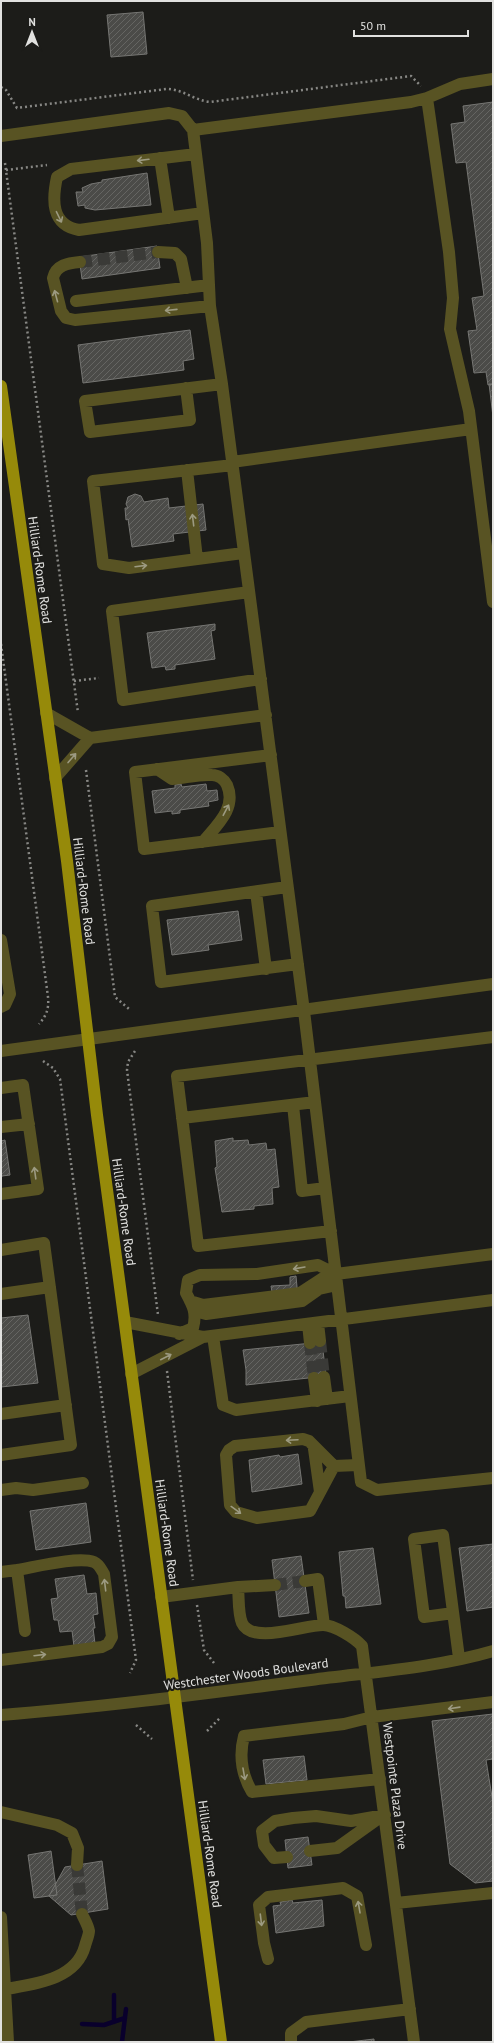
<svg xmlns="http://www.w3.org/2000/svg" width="494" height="2043" viewBox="0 0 494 2043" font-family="'PT Sans',sans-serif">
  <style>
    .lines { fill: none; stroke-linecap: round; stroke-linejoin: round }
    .stream { stroke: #09002c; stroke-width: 4.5 }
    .building { fill: url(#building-hatch); stroke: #767673 }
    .minor-tunnel { stroke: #3a3a37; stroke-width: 12; stroke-dasharray: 12 6; stroke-linecap: butt }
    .path { stroke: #878784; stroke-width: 2.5; stroke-dasharray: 2 3; stroke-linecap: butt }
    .minor { stroke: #585323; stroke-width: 12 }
    .major { stroke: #968a0a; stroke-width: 12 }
    .oneway { stroke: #9c9a81 }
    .labels { text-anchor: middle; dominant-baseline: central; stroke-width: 4; stroke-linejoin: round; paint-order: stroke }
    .street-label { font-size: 13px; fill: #e1e1df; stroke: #1c1c19 }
  </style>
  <defs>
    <pattern id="building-hatch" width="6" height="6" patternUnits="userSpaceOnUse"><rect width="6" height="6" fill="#4b4b48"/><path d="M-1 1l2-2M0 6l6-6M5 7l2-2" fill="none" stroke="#656562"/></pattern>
  </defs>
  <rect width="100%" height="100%" fill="#1c1c19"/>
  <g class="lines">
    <path class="stream" d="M114,1995V2022
      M82,2024L104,2025L125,2018
      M122,2042L126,2009"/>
  </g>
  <path class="building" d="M143,12L147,54L111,57L107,15Z
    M493,102V384L488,385L486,372L474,373L468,331L477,330L472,298L484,296L466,162L456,163L451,124L465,122L463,106Z
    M147,173L151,205L95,210L85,208V205L78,206L76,192H83L82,188L91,184L102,182V180Z
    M157,246L160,268L82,279L79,257Z
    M190,330L194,359L183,361L184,370L83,383L78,345Z
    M489,384H493V417L491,400Z
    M135,494L141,496L144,502L168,498L169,508L203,504L206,530L173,534L174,541L132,547L128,519L126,520L125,508H128L126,504L128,497Z
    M215,624V630L211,631L215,659L175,665V669L166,670L165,666L152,668L147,633Z
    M181,784L182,787L206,784L207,791L217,790L218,800L208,802L209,806L180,810V813L172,814V811L155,813L152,791L175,788V785Z
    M238,911L242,940L208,945L209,950L172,955L167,920Z
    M233,1138V1141L248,1140L249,1145L266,1143L267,1150L275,1149L279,1187L272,1188L273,1204L254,1206V1209L222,1212L215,1168L217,1167L215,1141Z
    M5,1140L10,1175L2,1176L1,1179V1141Z
    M296,1276L298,1298L272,1292L271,1286L290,1285V1277Z
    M28,1315L38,1383L1,1387V1318Z
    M322,1342L326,1376L246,1385V1370L243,1350Z
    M298,1454L302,1484L252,1492L249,1460L279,1455L280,1457Z
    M86,1503L91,1542L36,1550L30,1511Z
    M493,1544V1607L467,1611L459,1548Z
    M373,1548L381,1604L346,1608L345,1596H343L339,1552Z
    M301,1556L309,1613L279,1617L272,1560Z
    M84,1575L87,1594L96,1593L98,1614L93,1615L95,1628H93L96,1651L75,1654L72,1631L60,1632L58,1620H54L51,1599L58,1598L55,1579Z
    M493,1714V1759L486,1760L493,1803V1881L475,1883L450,1864L432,1721Z
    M304,1756L307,1780L266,1784L263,1760Z
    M308,1837L312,1865L288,1868L285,1840Z
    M51,1851L57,1895L34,1898L28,1855Z
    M102,1861L108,1909L71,1915L49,1896L65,1867Z
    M292,1900L293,1903L322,1900L324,1926L276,1933L273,1906L281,1905L280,1902Z
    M374,2039V2042H349Z"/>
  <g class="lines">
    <path class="minor-tunnel" d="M80,262L158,252
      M320,1341L324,1377
      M310,1343L314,1378
      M275,1585L305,1581
      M77,1865L82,1914"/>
    <path class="path" d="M1,87L6,90L17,108L166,89C183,89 193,100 210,102L411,76L421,86
      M5,163L78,713
      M6,170L47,165
      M1,644L48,997C49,1008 47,1015 39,1024
      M74,681L99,678
      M86,770L115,997L129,1009
      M135,1051L128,1062L127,1070L158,1315
      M43,1061L53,1068L60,1079L136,1660L130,1673
      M167,1371L193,1580
      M197,1605L204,1650L214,1663
      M136,1725L152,1739
      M207,1731L220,1718"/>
    <path class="minor" d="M427,98L449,252L453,298L450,329L469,411L493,602
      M193,130L411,102L427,98L460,84L493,79
      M1,136L169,113L182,116L193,130L207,243L210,306L222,384L304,1011L361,1482L377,1490L493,1478
      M196,154L71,169L57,177C52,200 51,225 79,230L203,213
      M160,158L169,218
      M158,252L175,253L181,259L187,288
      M80,262C68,263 56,265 53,278L61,311L66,318L75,320L210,306
      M76,301L209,285
      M186,388L190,420L90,432L85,401L222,384
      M232,462L471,429
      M233,465L93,481L103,564L129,568L243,553
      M187,470L197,559
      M249,592L112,611L123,700L261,679
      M46,713L90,738L266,715
      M271,755L135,772L144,849L280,832
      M157,769L172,779C185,778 199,774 212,775C218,775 224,779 227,785C237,808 217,825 203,842
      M55,778L90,738
      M287,887L152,906L161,982L298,964
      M256,892L266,969
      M1,940L10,994L5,1005L1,1007
      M1,1051L493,984
      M1,1088L23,1085L38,1189L1,1194
      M293,1105L302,1191L325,1188
      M182,1118L315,1102
      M1,1127L29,1124
      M331,1231L198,1246L177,1076L493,1037
      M1,1250L44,1243L71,1445L1,1455
      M1,1294L50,1287
      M190,1301L203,1305L300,1293L323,1278L336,1274L493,1254
      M195,1311L206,1314L302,1301L319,1289L337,1285
      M125,1322L203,1337L493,1300
      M318,1323L320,1341
      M308,1324L310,1343
      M179,1334L193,1328C197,1313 193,1306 186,1293L188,1280L200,1275L257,1274L318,1265L336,1274
      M213,1336L223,1405L236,1410L350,1396
      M131,1374L203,1337
      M324,1377L327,1399
      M314,1378L317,1401
      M1,1414L66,1405
      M314,1449L320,1492
      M334,1466L310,1511L257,1518L236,1512L230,1505L226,1455L229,1450L235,1446L303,1439L309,1441L334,1466L358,1465
      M1,1490L16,1488L33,1490L83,1483
      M1,1572L17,1570L25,1631
      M305,1581L318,1579L324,1625
      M238,1587C239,1598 238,1614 242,1623C252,1645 304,1625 323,1625C334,1625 355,1638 362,1646L414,2042
      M161,1597L238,1587L275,1585
      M453,1613L424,1617L414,1539L443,1535L459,1658
      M1,1660L102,1647L108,1644L112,1637L104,1574C101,1569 99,1564 94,1562C78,1556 35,1567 17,1570
      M1,1715C105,1707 208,1693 311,1680C371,1672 435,1668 493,1651
      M380,1779L252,1792C242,1775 239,1755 244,1736L344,1724L372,1717L493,1702
      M1,1812L57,1825L72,1833L78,1848L77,1865
      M310,1851L337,1848L379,1818
      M287,1857L274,1858L264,1845L262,1831L275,1821L293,1818L316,1816L351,1821L385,1815
      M396,1903L493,1893
      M1,1917L8,2042
      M268,1959L264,1943L259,1905L268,1897L343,1888L357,1896L366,1945
      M6,1989C34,1984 76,1980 85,1946C86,1942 89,1935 89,1931C88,1925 84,1919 82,1914
      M291,2042V2033L306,2022L410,2009"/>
    <path class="major" d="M1,386L67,861L97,1115L221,2042"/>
  </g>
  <defs><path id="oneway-shaft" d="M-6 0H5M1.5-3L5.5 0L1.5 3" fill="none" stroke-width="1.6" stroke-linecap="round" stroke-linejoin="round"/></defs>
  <g class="oneway">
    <use href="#oneway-shaft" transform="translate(143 160) rotate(173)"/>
    <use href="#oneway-shaft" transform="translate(59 217) rotate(64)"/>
    <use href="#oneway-shaft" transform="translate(56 296) rotate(-105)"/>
    <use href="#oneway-shaft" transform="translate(171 310) rotate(174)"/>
    <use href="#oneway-shaft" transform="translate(193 520) rotate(-97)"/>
    <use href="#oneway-shaft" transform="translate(141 566) rotate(-7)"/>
    <use href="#oneway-shaft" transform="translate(72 758) rotate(-49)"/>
    <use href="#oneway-shaft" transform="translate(226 810) rotate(-62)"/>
    <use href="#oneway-shaft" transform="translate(35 1173) rotate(-98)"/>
    <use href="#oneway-shaft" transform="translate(299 1268) rotate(170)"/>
    <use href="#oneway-shaft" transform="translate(166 1357) rotate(-27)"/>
    <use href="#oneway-shaft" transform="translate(292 1440) rotate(177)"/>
    <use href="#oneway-shaft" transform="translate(236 1510) rotate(36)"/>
    <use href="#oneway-shaft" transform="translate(105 1585) rotate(-97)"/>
    <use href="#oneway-shaft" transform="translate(40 1655) rotate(-7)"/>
    <use href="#oneway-shaft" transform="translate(454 1708) rotate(172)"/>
    <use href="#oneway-shaft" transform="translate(244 1774) rotate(80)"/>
    <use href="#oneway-shaft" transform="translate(359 1907) rotate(-100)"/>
    <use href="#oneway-shaft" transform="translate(261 1920) rotate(83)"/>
  </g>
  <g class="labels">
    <g class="street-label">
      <text transform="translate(40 570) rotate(82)">Hilliard-Rome Road</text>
      <text transform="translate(84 891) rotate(83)">Hilliard-Rome Road</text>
      <text transform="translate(124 1212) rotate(82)">Hilliard-Rome Road</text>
      <text transform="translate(167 1533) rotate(82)">Hilliard-Rome Road</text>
      <text transform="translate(246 1674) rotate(-8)">Westchester Woods Boulevard</text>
      <text transform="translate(395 1786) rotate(83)">Westpointe Plaza Drive</text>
      <text transform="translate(210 1854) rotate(82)">Hilliard-Rome Road</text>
    </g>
  </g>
  <rect width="494" height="2043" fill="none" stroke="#e1e1df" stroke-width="4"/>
  <g transform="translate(32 32)" stroke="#1c1c19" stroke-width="3" paint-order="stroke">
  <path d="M0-3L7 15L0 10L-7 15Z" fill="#e1e1df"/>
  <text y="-6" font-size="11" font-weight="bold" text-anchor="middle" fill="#e1e1df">N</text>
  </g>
  <path d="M354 30v6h114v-6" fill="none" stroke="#e1e1df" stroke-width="2"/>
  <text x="360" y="30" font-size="12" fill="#e1e1df" stroke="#1c1c19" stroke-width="3" paint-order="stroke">50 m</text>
</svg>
